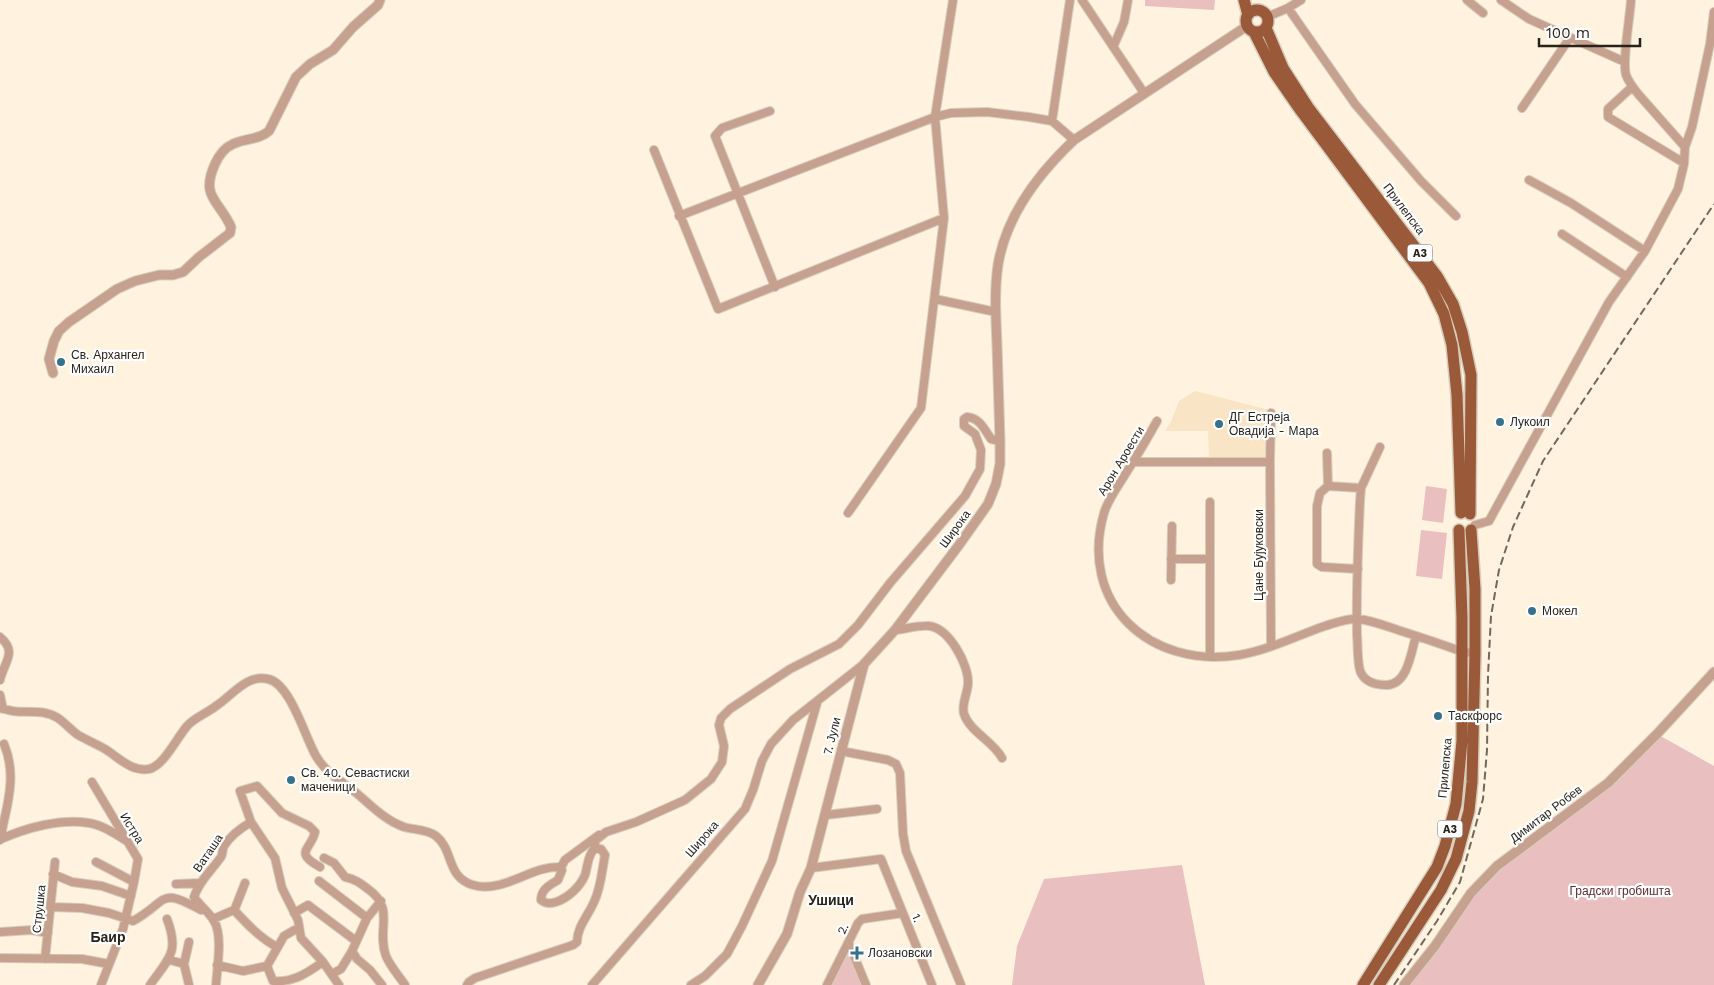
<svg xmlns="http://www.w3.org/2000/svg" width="1714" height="985" viewBox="0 0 1714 985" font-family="'Work Sans',sans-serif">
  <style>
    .built { fill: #f9e4c6 }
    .green { fill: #e9bfbf }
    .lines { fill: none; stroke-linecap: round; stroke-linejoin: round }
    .minor-casing { stroke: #d8cdbc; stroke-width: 10 }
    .tertiary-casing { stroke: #d8cdbc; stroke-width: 11 }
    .primary-casing { stroke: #d8cdbc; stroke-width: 14 }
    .minor { stroke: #c6a18f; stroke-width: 8 }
    .tertiary { stroke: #c6a18f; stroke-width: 9 }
    .primary { stroke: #9a5a39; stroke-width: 11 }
    .rail { stroke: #72695e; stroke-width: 2; stroke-dasharray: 8 4; stroke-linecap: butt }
    .poi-dot { fill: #36738a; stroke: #fff; stroke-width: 2 }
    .labels { text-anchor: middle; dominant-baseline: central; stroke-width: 4.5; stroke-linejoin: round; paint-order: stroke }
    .shield { fill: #fff; stroke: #68645f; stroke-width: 1 }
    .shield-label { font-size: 11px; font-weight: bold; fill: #28221a }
    .street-label { font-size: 12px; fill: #28221a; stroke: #fff }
    .poi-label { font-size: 12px; fill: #28221a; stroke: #fff; text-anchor: start }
    .park-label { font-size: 12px; fill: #632a2e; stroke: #fff }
    .neighbourhood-label { font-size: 14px; font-weight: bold; fill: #28221a; stroke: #fff }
  </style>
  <rect width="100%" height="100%" fill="#fff2df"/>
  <path class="built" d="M1195,391L1269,410L1268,457L1265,460L1209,458L1208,431H1165L1171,422L1179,401Z"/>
  <path class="green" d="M1145,0H1215L1214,10L1145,6Z
    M1426,486L1447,489L1443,523L1422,520Z
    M1421,530L1447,533L1442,579L1416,576Z
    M1657,734L1714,766V985H1404L1497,866L1608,783Z
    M1182,865L1205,985H1012L1017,946L1044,879Z
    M849,944L866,985H827Z"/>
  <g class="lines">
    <g class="minor-casing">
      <path id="minor" d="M1082,0L1144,93
        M1467,0L1483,13
        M1501,0L1529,19L1625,62
        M1631,0C1630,17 1622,61 1626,75C1629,83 1634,89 1639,95L1685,147
        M1288,8L1355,104L1421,181L1456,216
        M1267,17L1288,8L1301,0
        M1114,45L1124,22L1128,0
        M1632,87L1608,109V117L1684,163
        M1522,108L1569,39
        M770,111L722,128L715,136L775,287
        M1052,121L1070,0
        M654,150L718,309L944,218
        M1529,180L1571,203L1645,251
        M679,216L935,117L951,113L987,112L1029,117L1052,121L1074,140
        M1562,234L1627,277
        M935,299L996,312
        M1157,421C1147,439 1137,456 1126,473C1119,485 1108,499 1104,513C1078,604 1150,669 1239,655C1269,650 1296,636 1325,626C1335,623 1347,618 1358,619C1371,620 1385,626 1398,630C1420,637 1441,644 1463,652L1475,653
        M1380,447L1361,488L1360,501C1358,545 1356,590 1357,635C1358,645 1357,665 1361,673C1366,683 1377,685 1387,685C1408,684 1411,652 1416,636
        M1327,453L1328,486
        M1133,462H1270
        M848,513L921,408L944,218L935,117L953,0
        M1475,525L1489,521L1609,302L1645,251L1678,189L1684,164L1685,147L1692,127L1710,44L1714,12
        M1171,559H1210
        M1358,569L1322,567L1317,564V506L1320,493L1328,486L1361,488
        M1171,580L1172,526
        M895,630C905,629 919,625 929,626C949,628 969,665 968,683C968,693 961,704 964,714C970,732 993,741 1002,758
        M0,637C18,652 4,662 0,680
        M1271,646L1270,462L1271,413
        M1210,657V502
        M0,695L3,709
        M0,707C20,717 38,706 58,718C65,723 71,730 78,735C87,740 96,744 105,749C118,757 131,772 149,769C164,766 177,737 188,725C196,717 207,713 216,706C232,696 246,674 268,679C290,683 305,737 316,756C326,773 340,780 355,792C370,804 384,820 404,827C414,830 427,829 436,836C454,850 446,877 473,885C504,894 531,865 561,867L562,870L558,880C550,885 541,889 541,900C546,904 550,904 556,902C568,898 580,887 585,875C588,866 587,857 594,849H601L605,855C602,870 601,888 594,902C588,916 577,927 577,942L573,945L475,978L469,982L467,985
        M841,751L888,760L896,764L900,773L903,834L906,851L961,985
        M92,782L138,859L134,882L123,929L101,985
        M826,815L877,809
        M1,839C26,828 61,818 89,823C102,825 114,833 125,840
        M0,840C2,835 2,828 4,821C10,795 15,770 4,744
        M594,849L596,840L606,832L636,822L685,800L711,779L722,762L724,746L719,725L721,718L730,709L790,669L839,644L858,625L890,583L965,496L980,469L981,450L975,434L964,426V419L967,417C980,418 984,429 991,439L1000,441
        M324,858L334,863L345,877C355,879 360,883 368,889C396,909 376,929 386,956C390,966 399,976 405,985
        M96,862L134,882
        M320,867C293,852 311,850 315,832L309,826L282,813L257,786L240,791L251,822L275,858L282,888L298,920L301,938L323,962L339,985
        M561,867L565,860L599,835
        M811,868L881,859L932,985
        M53,874L72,882L102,886L131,896
        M319,881L367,918L352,951L357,959L370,970L382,985
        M176,884L200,883
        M51,907L82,908L109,913L133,921C169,901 158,886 201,910
        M234,911L245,883
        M294,913L308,905L356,941
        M367,918L381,901
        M213,919L234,910C247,924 260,938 277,947
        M0,932L31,930L48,933
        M849,944L866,985
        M0,958L82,959L109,964
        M45,959L55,862
        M170,960L184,964L189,985
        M184,964L189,942
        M217,965L243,971L267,966L284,936L298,928
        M267,966L273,981C293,983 307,973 323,962
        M332,974L341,969L352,951
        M150,985C168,959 180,953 167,919
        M216,985C217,969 223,935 214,921C209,912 200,906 194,897C199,881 212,870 221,857C223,854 222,850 224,846C230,836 241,828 251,822
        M592,985L745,809L753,790L762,761L771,744L793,720L864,664
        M691,985L705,976L727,954L742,926L772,861L817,703
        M827,985L858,923L862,919L903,913"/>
    </g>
    <g class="tertiary-casing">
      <path id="tertiary" d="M53,373L49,359L54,341L59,331L69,322L117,289L135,281L159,275H173L183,272L199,257L230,233L231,227C219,200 200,197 215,164C219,155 224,148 233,144C245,138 259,140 269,131L296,77L310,64L333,50L353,27L378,5L380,0
        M758,985L787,934L800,892L811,868L864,664L895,630L959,545L988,504L996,484L1000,464V441C999,409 998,377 997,345C996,318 994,292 998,265C1006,216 1039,173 1074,140L1247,26
        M1404,985L1435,946L1471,893L1497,866L1608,783L1657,734L1714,672"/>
    </g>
    <g class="primary-casing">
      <path id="primary" d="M1244,0L1248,15
        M1246 21a11 11 0 1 1 22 0a11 11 0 1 1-22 0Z
        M1266,28L1283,68L1308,107L1437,276L1453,304L1462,332L1471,375L1470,514
        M1254,32L1274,72L1301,111L1429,283L1444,314L1452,345L1457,395L1461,513
        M1363,985L1437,867L1445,846L1456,804L1462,741V618L1459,530
        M1379,985L1441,890L1456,859L1469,811L1472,782L1475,653V589L1471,530"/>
    </g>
    <use href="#minor" class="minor"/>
    <use href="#tertiary" class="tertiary"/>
    <use href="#primary" class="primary"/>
    <path class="rail" d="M1394,985L1437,921L1460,882L1483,799L1487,750L1488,675L1491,616L1499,570L1513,527L1543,461L1714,204"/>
  </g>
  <g class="poi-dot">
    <circle cx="61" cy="362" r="5"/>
    <circle cx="1500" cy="422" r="5"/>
    <circle cx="1219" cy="424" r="5"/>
    <circle cx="1532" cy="611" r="5"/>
    <circle cx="1438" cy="716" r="5"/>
    <circle cx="291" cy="780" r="5"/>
    <path d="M854.5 945.5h5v5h5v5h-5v5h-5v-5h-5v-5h5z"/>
  </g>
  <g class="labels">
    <g class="shield">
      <rect x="1407.5" y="244.5" width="25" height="17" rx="4"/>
      <rect x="1437.5" y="820.5" width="25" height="17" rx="4"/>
    </g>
    <g class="shield-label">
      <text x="1420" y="253">A3</text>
      <text x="1450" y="829">A3</text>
    </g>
    <g class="street-label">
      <text transform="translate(1404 209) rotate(53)">Прилепска</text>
      <text transform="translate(1121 461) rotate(-59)">Арон Ароести</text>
      <text transform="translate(955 529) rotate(-54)">Широка</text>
      <text transform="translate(1259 555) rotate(-90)">Цане Бујуковски</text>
      <text transform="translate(832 736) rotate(-76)">7. Јули</text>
      <text transform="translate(1445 768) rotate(-85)">Прилепска</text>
      <text transform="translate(1546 814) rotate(-37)">Димитар Робев</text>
      <text transform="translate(132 828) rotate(58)">Истра</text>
      <text transform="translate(702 839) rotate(-49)">Широка</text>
      <text transform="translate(208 853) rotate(-56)">Ваташа</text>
      <text transform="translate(39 909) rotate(-84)">Струшка</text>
      <text transform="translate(917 918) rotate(67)">1.</text>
      <text transform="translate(843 929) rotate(-66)">2.</text>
    </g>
    <g class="poi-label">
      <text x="71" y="355">Св. Архангел<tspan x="71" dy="14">Михаил</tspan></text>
      <text x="1229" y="417">ДГ Естреја<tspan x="1229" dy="14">Овадија - Мара</tspan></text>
      <text x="1510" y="422">Лукоил</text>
      <text x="1542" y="611">Мокел</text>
      <text x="1448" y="716">Таскфорс</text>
      <text x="301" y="773">Св. 40. Севастиски<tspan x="301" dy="14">маченици</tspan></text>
      <text x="868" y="953">Лозановски</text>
    </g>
    <g class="park-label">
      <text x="1620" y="891">Градски гробишта</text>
    </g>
    <g class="neighbourhood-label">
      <text x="831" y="900">Ушици</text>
      <text x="108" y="937">Баир</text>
    </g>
  </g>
  <path d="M1539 38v8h101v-8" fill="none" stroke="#28221a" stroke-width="2.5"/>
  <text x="1546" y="38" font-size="15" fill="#28221a" stroke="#ffffff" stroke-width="4" paint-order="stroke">100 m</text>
</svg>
